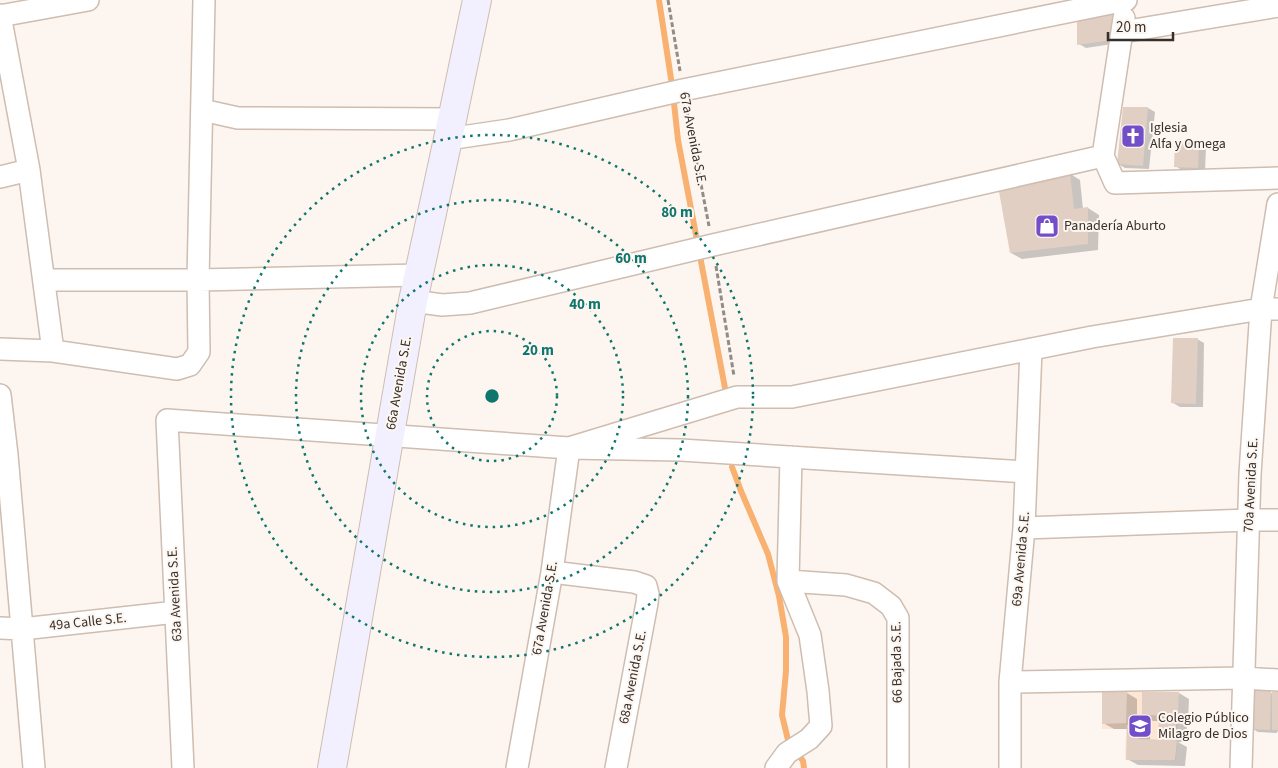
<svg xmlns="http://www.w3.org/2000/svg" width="1278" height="768" viewBox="0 0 1278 768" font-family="'Source Sans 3',sans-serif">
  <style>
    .built { fill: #fee6d3 }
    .shadow { fill: #0003 }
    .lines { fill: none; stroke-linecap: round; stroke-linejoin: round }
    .stream { stroke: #f9b171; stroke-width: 6 }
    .building { fill: #e0cfc2 }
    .street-casing { stroke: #cebdb0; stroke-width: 24 }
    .secondary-casing { stroke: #cebdb0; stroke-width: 30 }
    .path { stroke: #938c86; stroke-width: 3; stroke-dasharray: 5 2.5; stroke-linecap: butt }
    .street { stroke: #fff; stroke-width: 21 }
    .secondary { stroke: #f2effe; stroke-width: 28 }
    .ring { fill: none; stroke: #0f766e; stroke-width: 2.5; stroke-dasharray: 2.5 5 }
    .labels { text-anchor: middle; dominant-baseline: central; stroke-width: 4; stroke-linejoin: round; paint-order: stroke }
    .poi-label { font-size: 14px; fill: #362f2a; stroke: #fdf6f0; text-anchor: start }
    .street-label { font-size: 14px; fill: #362f2a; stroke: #fdf6f0 }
    .centre { fill: #0f766e; stroke: #fdf6f0; stroke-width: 2.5 }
    .ring-label { font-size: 15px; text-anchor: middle; font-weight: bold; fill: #0f766e; stroke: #fdf6f0; stroke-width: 4; stroke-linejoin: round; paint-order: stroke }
  </style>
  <rect width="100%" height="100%" fill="#fdf6f0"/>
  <path class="built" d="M1102,692H1179L1176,760L1125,759L1126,729H1102Z"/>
  <path class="shadow" d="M1122,11L1119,43L1086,48L1079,44V14Z
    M1124,108H1148L1155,112L1149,169L1125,168L1118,164Z
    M1199,143L1206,147L1205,172L1182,170L1175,166Z
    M1069,173L1080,180L1083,209L1088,208L1099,215L1098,250L1022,259L1011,253Z
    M1197,339L1204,343L1203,407H1180L1173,403Z
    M1127,693L1137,699V726L1139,727L1150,733V741H1169L1160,735V721H1153L1143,714L1179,693L1189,699L1188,721H1178L1187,726L1186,742H1178L1187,747L1185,766L1138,765L1127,759L1128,729H1114L1103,723Z
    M1271,693L1274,694L1278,693V732L1277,731V733L1258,732L1251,728Z"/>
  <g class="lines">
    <path class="stream" d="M659,0L672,85L678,140L725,388
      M732,467L741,491L768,554L779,596L786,637V671L782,715L788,740L803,761L804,768"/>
  </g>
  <path class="building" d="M1115,6L1112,40L1077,45V13Z
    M1123,107H1148L1143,166L1117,164Z
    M1175,141L1199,142L1198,168L1174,167Z
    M1070,172L1074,209L1088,207V244L1010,253L998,186Z
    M1173,338H1198L1196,404L1171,403Z
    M1250,691H1271L1270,730L1250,729Z
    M1102,692H1127L1126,723L1102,724Z
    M1142,692H1179L1178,716L1142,715Z
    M1272,692H1278V730H1272Z
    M1159,718H1176V736H1158Z
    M1127,725H1139V739L1177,740L1175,760H1126Z"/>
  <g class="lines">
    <g class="street-casing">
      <path id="street" d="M0,15L29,170L53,351
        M0,16L88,0
        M1122,32L1278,6
        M202,110L238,118L452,119
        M448,139L509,130L683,90L1126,0
        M1103,156L1115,183L1278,178
        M1103,156L1124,18
        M0,177L29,170
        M44,280H198L419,275
        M413,301L442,305L470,303L713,245L1103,156
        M0,349L53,351L177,369L190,365L199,352L198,280L204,0
        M0,395L7,455L34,768
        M1024,528L1249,520H1278
        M552,572L634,582L646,586L648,594L647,603L616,768
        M788,581L846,585L874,593L891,606L898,618V768
        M0,628L22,629L176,612
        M1010,682L1243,678L1278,680
        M183,768L167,420L569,448L681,450L1026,472
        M517,768L552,572L569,448L737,397H792L1092,337L1261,309H1278
        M776,768L787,753L809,739L821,726L818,691L810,635L788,581L791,457
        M1010,768V682L1024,528L1031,349
        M1241,768L1250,474L1261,309L1278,204"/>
    </g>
    <g class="secondary-casing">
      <path id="secondary" d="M332,768L413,301L448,139L477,0"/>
    </g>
    <path class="path" d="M668,0L680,71
      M687,111L709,226
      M716,266L734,376"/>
    <use href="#street" class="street"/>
    <use href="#secondary" class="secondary"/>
  </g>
  <g class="ring">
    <circle cx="492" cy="396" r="65"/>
    <circle cx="492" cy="396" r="131"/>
    <circle cx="492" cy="396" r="196"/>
    <circle cx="492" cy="396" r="261"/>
  </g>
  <defs>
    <g id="church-square" transform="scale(1.25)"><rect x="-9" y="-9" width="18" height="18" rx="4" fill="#724fc9" stroke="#fdf6f0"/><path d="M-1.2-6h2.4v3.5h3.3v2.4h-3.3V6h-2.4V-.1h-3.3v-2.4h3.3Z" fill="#fff"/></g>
    <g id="shop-square" transform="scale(1.25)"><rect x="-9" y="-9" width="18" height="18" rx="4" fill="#724fc9" stroke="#fdf6f0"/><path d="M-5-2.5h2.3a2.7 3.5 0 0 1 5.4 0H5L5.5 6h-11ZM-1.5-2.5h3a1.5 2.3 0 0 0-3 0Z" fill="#fff"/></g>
    <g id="school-square" transform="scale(1.25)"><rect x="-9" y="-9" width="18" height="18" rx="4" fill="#724fc9" stroke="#fdf6f0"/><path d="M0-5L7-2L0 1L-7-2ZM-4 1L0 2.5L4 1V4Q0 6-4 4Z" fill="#fff"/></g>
  </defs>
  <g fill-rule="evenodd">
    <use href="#church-square" x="1133" y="136"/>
    <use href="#shop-square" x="1047" y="226"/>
    <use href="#school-square" x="1140" y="726"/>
  </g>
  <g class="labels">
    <g class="poi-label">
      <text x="1150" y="128">Iglesia<tspan x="1150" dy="16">Alfa y Omega</tspan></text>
      <text x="1064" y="226">Panadería Aburto</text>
      <text x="1158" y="718">Colegio Público<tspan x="1158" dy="16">Milagro de Dios</tspan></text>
    </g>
    <g class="street-label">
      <text transform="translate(693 139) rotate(79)">67a Avenida S.E.</text>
      <text transform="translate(399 383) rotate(-80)">66a Avenida S.E.</text>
      <text transform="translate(1251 485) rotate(-87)">70a Avenida S.E.</text>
      <text transform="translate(1021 559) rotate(-85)">69a Avenida S.E.</text>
      <text transform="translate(175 594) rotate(-93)">63a Avenida S.E.</text>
      <text transform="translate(545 608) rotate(-80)">67a Avenida S.E.</text>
      <text transform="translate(88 622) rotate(-6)">49a Calle S.E.</text>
      <text transform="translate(897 662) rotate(-91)">66 Bajada S.E.</text>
      <text transform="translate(633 677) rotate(-79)">68a Avenida S.E.</text>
    </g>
  </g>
  <circle cx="492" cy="396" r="8" class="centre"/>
  <g class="ring-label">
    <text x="677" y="217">80 m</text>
    <text x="631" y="263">60 m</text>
    <text x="585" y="309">40 m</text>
    <text x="538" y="355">20 m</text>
  </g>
  <path d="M1108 32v8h65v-8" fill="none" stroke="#362f2a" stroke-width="2.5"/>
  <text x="1116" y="32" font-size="15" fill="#362f2a" stroke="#fdf6f0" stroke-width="4" paint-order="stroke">20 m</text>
</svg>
